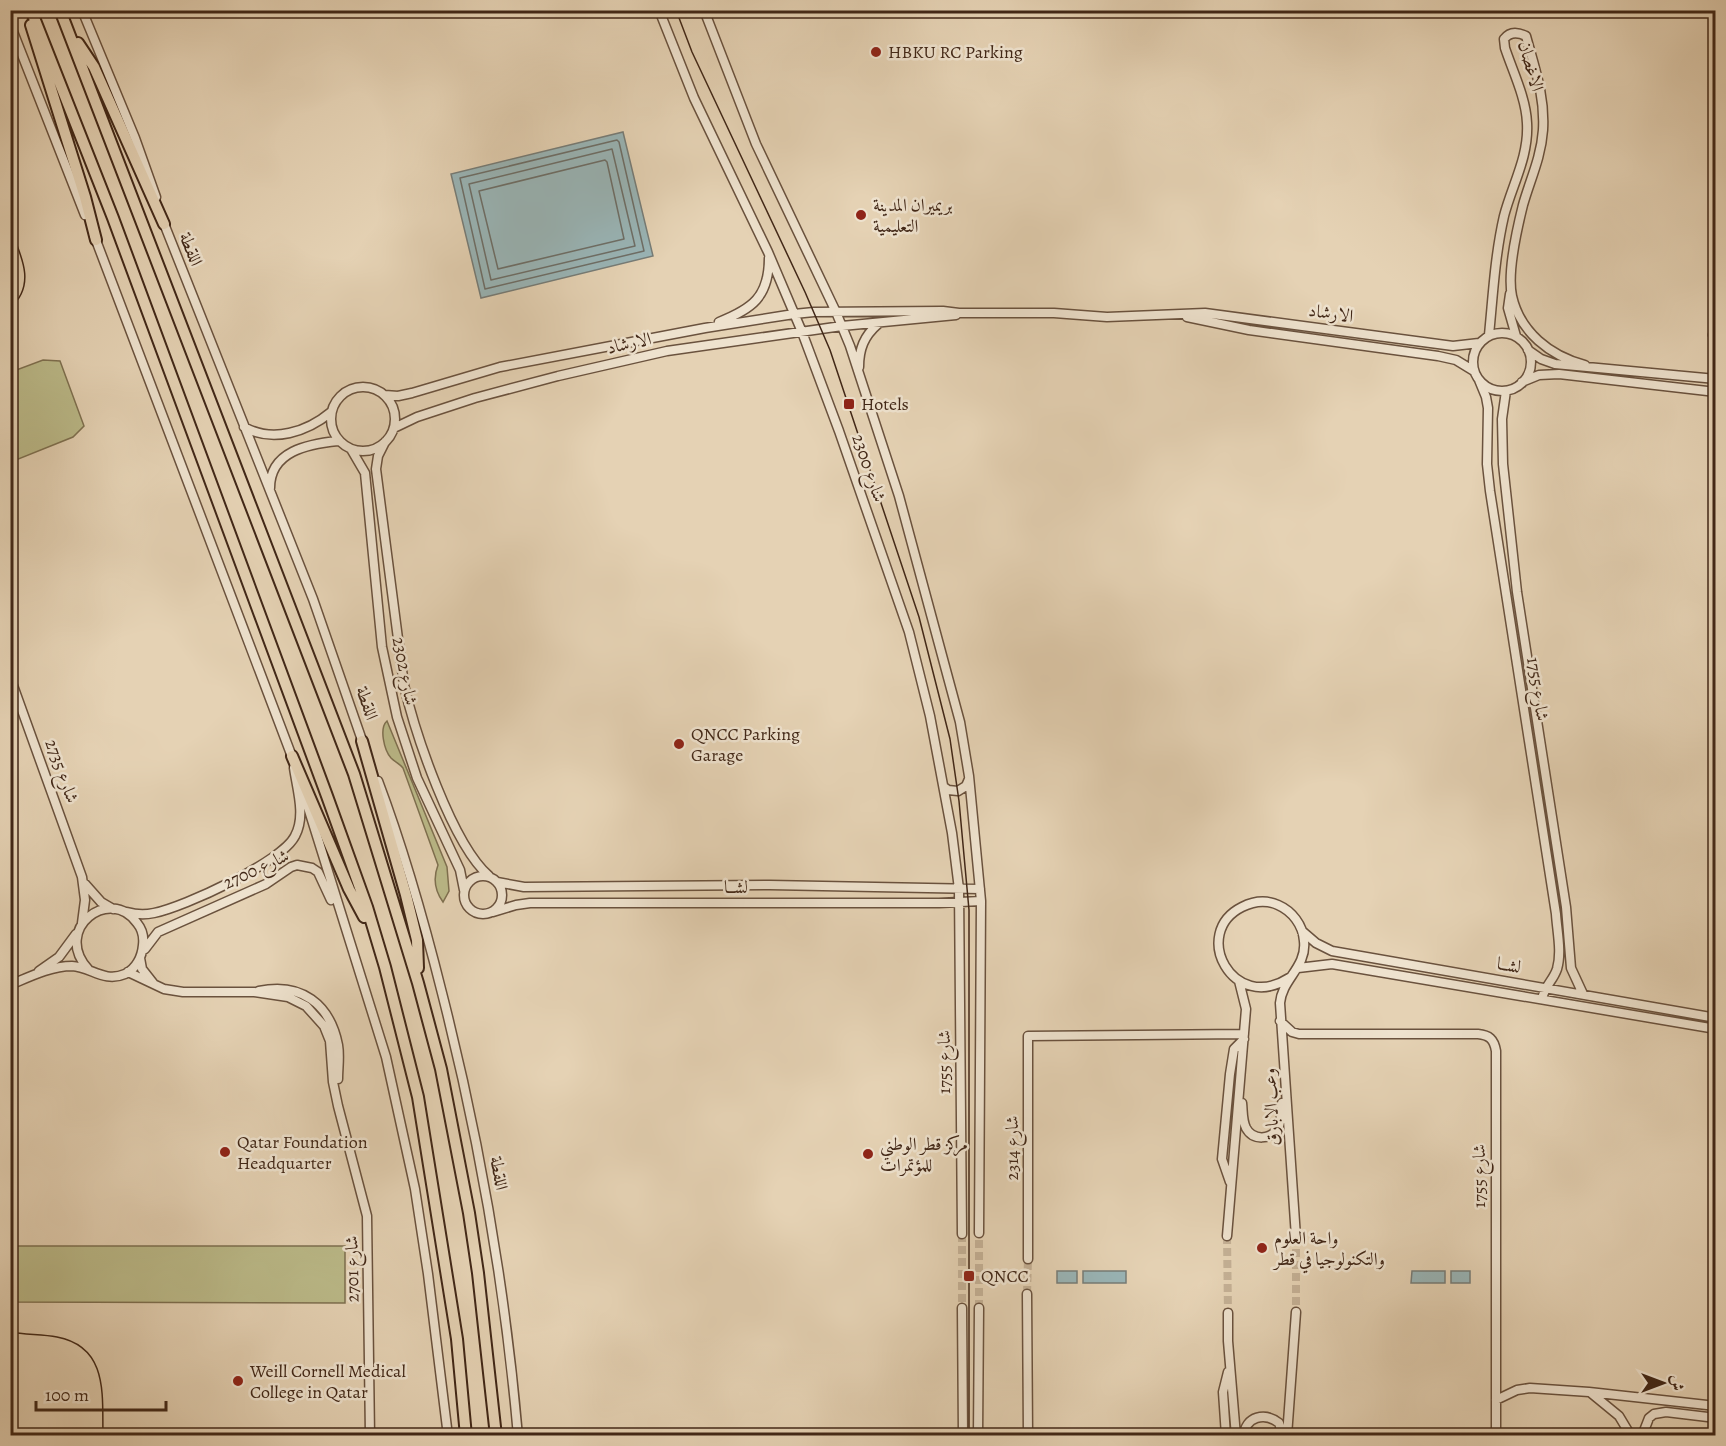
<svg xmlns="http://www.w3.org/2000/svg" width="1726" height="1446" viewBox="0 0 1726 1446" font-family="Alegreya,Amiri,serif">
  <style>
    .green { fill: #bbba89; stroke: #7e7050; stroke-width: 1.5 }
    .water { fill: #99b5b7; stroke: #767c77; stroke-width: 1.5 }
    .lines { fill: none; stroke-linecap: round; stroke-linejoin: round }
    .shore { stroke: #6d6e67; stroke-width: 1.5 }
    .minor-tunnel { stroke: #c4b095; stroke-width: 8; stroke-dasharray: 8 4; stroke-linecap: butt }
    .minor-casing { stroke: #6a523e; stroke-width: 11 }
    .major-casing { stroke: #412717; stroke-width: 14 }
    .minor { stroke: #eee2ce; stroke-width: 8 }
    .major { stroke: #e5d2b4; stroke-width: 10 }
    .tram { stroke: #412717; stroke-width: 1.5 }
    .poi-dot { fill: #8f2418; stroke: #eee2ce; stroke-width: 2 }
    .labels { text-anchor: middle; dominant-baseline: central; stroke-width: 5; stroke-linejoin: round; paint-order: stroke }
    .poi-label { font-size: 18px; fill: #412717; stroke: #eee2ce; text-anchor: start }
    .street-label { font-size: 18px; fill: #412717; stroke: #eee2ce }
  </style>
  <rect width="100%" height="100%" fill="#e5d2b4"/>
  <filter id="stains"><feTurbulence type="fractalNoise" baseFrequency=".00333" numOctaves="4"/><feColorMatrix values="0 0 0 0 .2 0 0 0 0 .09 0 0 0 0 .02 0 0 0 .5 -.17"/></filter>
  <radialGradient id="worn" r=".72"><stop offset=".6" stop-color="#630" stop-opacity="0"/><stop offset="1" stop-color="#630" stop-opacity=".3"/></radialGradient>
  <path class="green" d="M43,360L60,361L84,426L73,437L11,462V372Z
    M387,721L447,867L449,891L443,902C435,891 433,878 438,865L403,768C399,763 395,762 391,758C384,750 379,728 387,721Z
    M11,1246H345V1303L11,1302Z"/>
  <path class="water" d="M623,132L653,256L481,298L451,174Z
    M1057,1271H1077V1283H1057Z
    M1083,1271H1126V1283H1083Z
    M1412,1271H1445V1283H1411Z
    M1451,1271H1470V1283H1451Z"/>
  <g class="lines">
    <path class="shore" d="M617,140L619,142L644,251L485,289L460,178Z
      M612,149L635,246L491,280L469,184Z
      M605,160L607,162L624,239L498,269L479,191Z"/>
    <path class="minor-tunnel" d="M962,1234V1308
      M1227,1236L1228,1313
      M1296,1237V1312
      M1027,1294L1028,1259
      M979,1308V1233"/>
    <g class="minor-casing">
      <path id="minor" d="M82,10L135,138L156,197
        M659,10L694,98L768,252L802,332L839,431L909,632L930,716L952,833L959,889L962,1234
        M704,10L756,144L836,312L850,346L899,496L960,722L969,776L981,901L979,1233
        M10,24L85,215
        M163,221L313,599L364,746
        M94,235L294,762
        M1510,294L1508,308L1516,336
        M1187,317L1249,330L1438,356L1456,360L1474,371
        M1716,320L1713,335L1716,339
        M719,322C752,309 769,297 769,258
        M1473 362a29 29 0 1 1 58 0a29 29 0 1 1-58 0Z
        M1489,335C1493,295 1495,255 1504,216C1512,185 1529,157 1527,123C1526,98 1513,72 1505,48L1504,39C1510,31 1518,32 1526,36C1535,69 1545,96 1543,130C1541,158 1530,180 1523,205C1517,229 1507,273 1512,296C1520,332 1550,356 1585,365
        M1528,350L1541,359L1555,364L1716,379
        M859,367C859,349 864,336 878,324
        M1479,380L1486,397L1488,408L1487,464L1490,491L1556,914C1557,931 1562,952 1557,969C1553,981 1545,985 1542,999
        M1522,382L1539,375L1559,374L1716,392
        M331 419a32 32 0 1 1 64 0a32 32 0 1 1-64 0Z
        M1506,391L1502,419L1503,464L1517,592L1566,907L1571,968L1583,994
        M385,395L398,396L412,393L500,367L705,328L794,314L814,312L943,311L959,313H1054L1107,317L1205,313L1453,346L1479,343
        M244,427C273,443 307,432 331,412
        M394,428L417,417L475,398L558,376L667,351L842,326L956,315
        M385,442L378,456L376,469L404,685C415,733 452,844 489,876
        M351,449L365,473L382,647L397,717L417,778L460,870L464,890
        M270,488C270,451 308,444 338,441
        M10,677L82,877L85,900L82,923
        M378,781C404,850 424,921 442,993C479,1138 505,1286 518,1436
        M944,787L948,790L958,791L966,786L969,779
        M302,788L386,1057L415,1189L428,1274L448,1436
        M464 895a19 19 0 1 1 38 0a19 19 0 1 1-38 0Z
        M497,882L524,887L770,885L980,889
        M85,884L101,902L113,909
        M127,912C137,915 145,915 154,913C184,907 282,862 295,836C306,816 297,789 294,768
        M493,912L516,905L530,903H939L981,901
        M1302,931L1316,943L1332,951L1716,1018
        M145,949L158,932L266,884L291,867L297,865L312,868L318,872L331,900
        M140,958L142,969L153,983
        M1298,968L1332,964L1716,1029
        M39,971L59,957L76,934
        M128,972L164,989L183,992H254L288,997L306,1006L324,1026L330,1041L333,1082L338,1106L367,1216L370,1436
        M1289,978C1233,1014 1190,933 1242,907C1254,901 1267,900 1278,905C1292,911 1303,925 1304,941C1307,967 1282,979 1280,1003L1296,1237
        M10,985C29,977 51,966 72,966C91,967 104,983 125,974C136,969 142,957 143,945C144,937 142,929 137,923C110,885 52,929 88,969
        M259,991C301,982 330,1004 338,1045C340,1056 338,1068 338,1079
        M1280,1021L1292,1032L1299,1034H1478C1489,1035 1494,1039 1496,1051V1436
        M1242,1103C1243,1111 1242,1120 1246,1128C1253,1141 1271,1140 1278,1128C1282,1121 1281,1111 1282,1103
        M1230,1182L1222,1159L1230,1074L1234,1049L1244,1039
        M1227,1236L1246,1009L1239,981
        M1028,1259V1036L1244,1034
        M1027,1294L1028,1436
        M962,1308L963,1436
        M1228,1313V1341L1236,1436
        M1591,1393L1619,1416L1631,1436
        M1496,1400L1517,1390L1530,1388L1589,1392L1716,1406
        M978,1436L979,1308
        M1226,1436L1223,1392L1228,1372
        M1244,1436C1245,1416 1265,1412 1279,1423L1283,1436
        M1287,1436L1296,1312
        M1642,1436L1649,1418L1654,1414L1666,1412L1716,1418"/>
    </g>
    <g class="major-casing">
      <path id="major" d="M31,10L113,218L327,796L367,907L385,967L418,1097L457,1339L466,1436
        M60,10L354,774L418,983L441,1069L469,1213L478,1273L496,1436
        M31,25L85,197L96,240
        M78,43L94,67L164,224
        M362,741L406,895L417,940L418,968
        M292,756L349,889L364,917"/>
    </g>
    <use href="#minor" class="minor"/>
    <use href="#major" class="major"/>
    <path class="tram" d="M676,10L692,52L805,292L830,350L919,617L950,739L959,801L969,910V1436
      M10,228C21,255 37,285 10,308
      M10,1332C26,1335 42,1334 57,1337C109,1347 102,1396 103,1436"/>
  </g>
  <g class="poi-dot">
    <circle cx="876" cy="52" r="6"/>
    <circle cx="861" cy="215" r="6"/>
    <rect x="843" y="398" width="12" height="12" rx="3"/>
    <circle cx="679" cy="744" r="6"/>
    <circle cx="225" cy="1152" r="6"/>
    <circle cx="868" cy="1154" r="6"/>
    <circle cx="1262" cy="1248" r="6"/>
    <rect x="963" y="1270" width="12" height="12" rx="3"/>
    <circle cx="238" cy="1381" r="6"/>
  </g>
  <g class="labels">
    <g class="poi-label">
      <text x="888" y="52">HBKU RC Parking</text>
      <text x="873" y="205">بريميران المدينة<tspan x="873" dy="21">التعليمية</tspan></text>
      <text x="861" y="404">Hotels</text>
      <text x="691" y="734">QNCC Parking<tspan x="691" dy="21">Garage</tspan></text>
      <text x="237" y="1142">Qatar Foundation<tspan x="237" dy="21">Headquarter</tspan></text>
      <text x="880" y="1144">مركز قطر الوطني<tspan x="880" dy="21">للمؤتمرات</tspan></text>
      <text x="1274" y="1238">واحة العلوم<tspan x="1274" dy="21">والتكنولوجيا في قطر</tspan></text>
      <text x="981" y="1276">QNCC</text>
      <text x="250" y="1371">Weill Cornell Medical<tspan x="250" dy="21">College in Qatar</tspan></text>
    </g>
    <g class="street-label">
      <text transform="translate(1531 66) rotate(74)">الاغصان</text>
      <text transform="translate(191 249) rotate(68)">اللقطة</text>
      <text transform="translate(1331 313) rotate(8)">الارشاد</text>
      <text transform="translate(629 343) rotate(-13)">الارشاد</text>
      <text transform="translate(869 468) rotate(71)">شارع 2300</text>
      <text transform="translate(405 671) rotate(79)">شارع 2302</text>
      <text transform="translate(1538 689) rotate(81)">شارع 1755</text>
      <text transform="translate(367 703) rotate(71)">اللقطة</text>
      <text transform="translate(62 771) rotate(70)">شارع 2735</text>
      <text transform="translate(256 869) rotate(-25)">شارع 2700</text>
      <text x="736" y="887">لشــا</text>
      <text transform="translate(1509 965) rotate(10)">لشــا</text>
      <text transform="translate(944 1062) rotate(-90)">شارع 1755</text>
      <text transform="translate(1271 1107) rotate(-93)">وعب الابارق</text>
      <text transform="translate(1012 1148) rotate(-90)">شارع 2314</text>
      <text transform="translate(499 1173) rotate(80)">اللقطة</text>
      <text transform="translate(1479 1176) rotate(-90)">شارع 1755</text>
      <text transform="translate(352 1269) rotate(-91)">شارع 2701</text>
    </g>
  </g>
  <rect width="1726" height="1446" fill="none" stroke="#e5d2b4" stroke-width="36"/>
  <rect x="12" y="12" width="1702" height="1422" fill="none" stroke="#412717" stroke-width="3"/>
  <rect x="18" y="18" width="1690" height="1410" fill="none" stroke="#412717" stroke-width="1.5"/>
  <g transform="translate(1663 1383) rotate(90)" stroke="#eee2ce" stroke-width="4.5" paint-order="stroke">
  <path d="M0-4.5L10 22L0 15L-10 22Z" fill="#412717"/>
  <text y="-9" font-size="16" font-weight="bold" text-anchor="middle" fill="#412717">ش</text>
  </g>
  <path d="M36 1401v9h130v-9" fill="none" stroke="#412717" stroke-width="3"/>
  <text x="45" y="1401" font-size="18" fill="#412717" stroke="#eee2ce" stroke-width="4.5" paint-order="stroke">100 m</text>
  <rect width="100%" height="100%" filter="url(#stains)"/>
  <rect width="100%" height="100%" fill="url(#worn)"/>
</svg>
